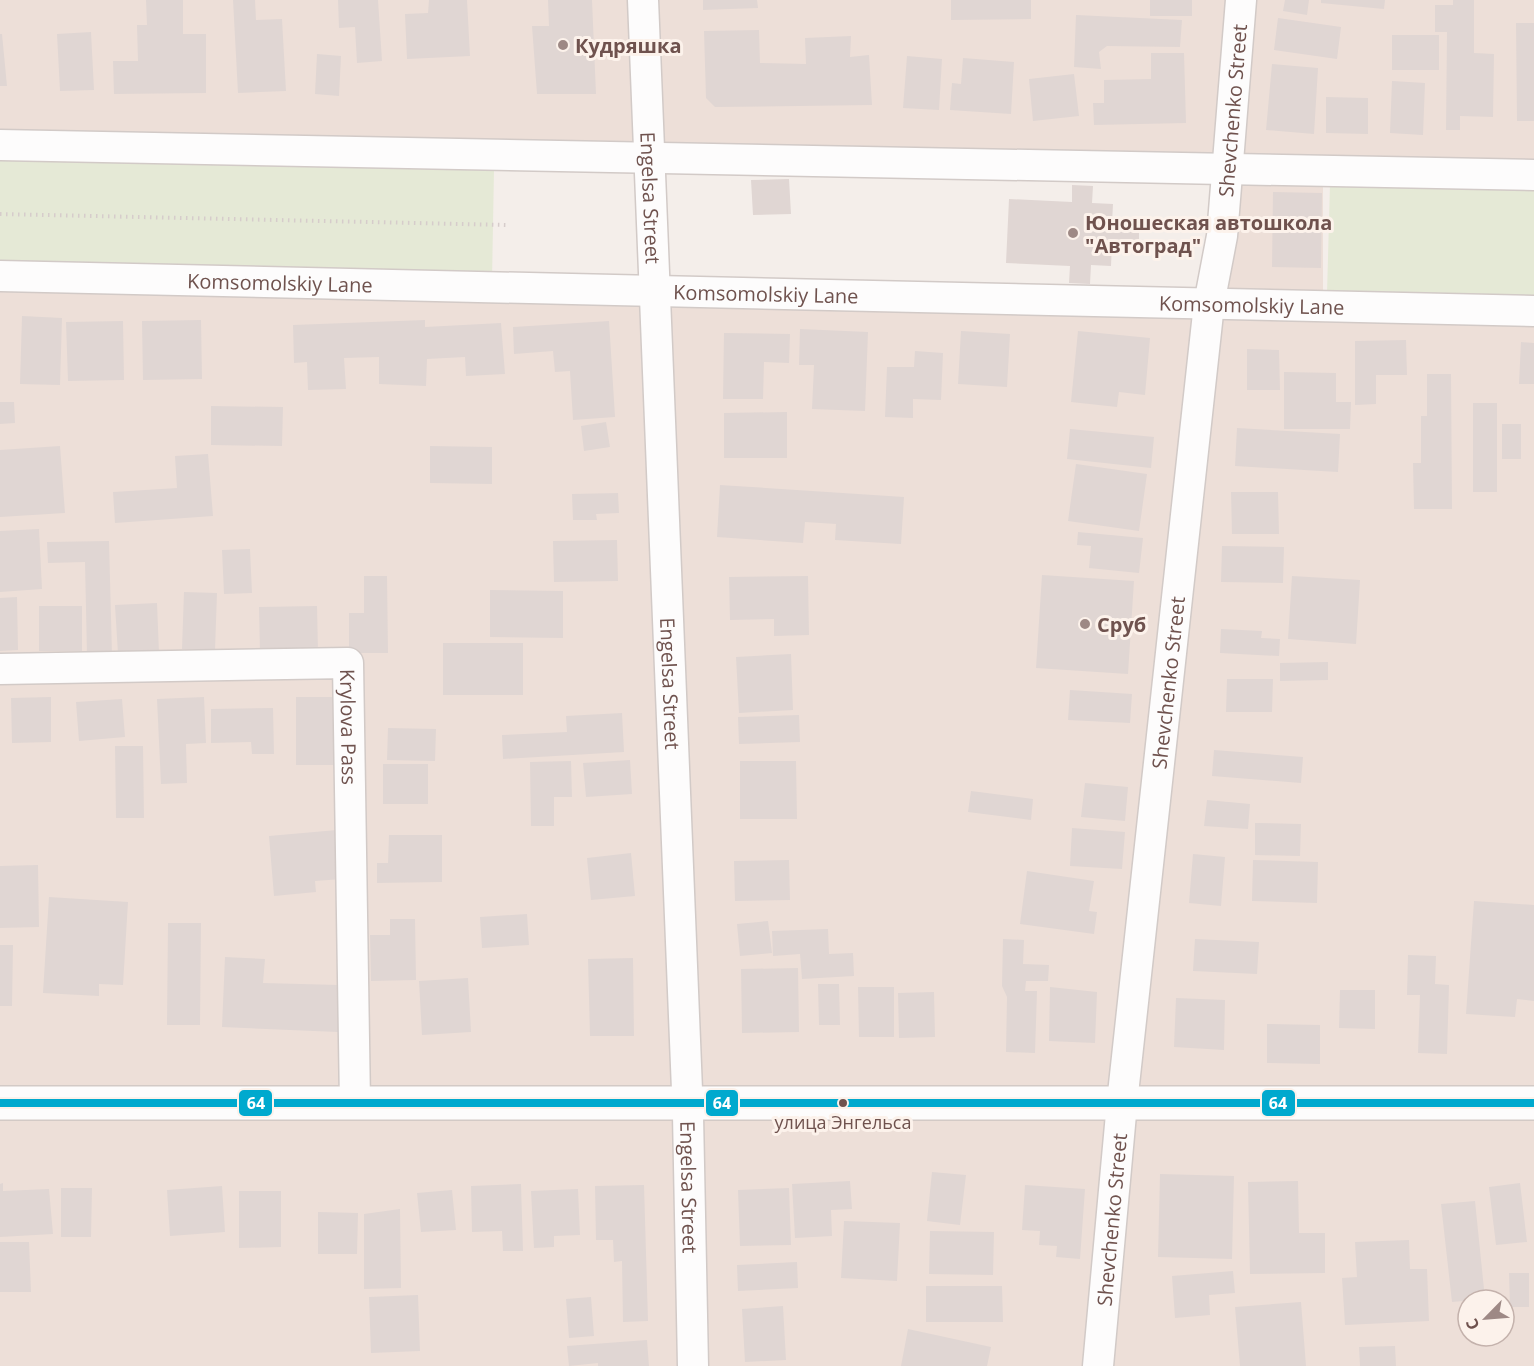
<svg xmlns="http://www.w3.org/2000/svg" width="1534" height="1366" viewBox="0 0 1534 1366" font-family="'Open Sans',sans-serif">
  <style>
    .residential { fill: #eddfd8; fill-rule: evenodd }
    .green { fill: #e5e9d6 }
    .building { fill: #e0d6d3 }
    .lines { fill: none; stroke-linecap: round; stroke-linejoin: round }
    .street-casing { stroke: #d2cac7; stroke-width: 33 }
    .secondary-casing { stroke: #d3cac6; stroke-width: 36 }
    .path { stroke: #d6cccb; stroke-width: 4; stroke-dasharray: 1.5 4.5; stroke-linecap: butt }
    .street { stroke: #fdfcfc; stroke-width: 30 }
    .secondary { stroke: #fdfcfc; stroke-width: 33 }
    .bus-1-casing { stroke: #fcf2eb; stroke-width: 12 }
    .bus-1 { stroke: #00a9ce; stroke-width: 8 }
    .poi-dot { fill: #9e8985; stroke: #fcf2eb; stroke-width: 2 }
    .bus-dot { fill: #6f524e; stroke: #fcf2eb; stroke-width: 2 }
    .labels { text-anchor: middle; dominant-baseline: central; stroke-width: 6; stroke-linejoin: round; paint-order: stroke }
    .bus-label { font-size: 18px; fill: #6f524e; stroke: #fcf2eb }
    .poi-label { font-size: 20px; font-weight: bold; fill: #6f524e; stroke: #fcf2eb; text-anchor: start }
    .street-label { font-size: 20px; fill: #6f524e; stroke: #fcf2eb }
    .line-badge { stroke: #fcf2eb; stroke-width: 2 }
    .badge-label { font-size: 16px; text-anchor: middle; font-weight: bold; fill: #fff }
  </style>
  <rect width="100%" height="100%" fill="#f4eeea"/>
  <path class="residential" d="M0,0H1534V175L1323,171V306L1534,311V1366H0V276L1208,304L1228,170L0,145ZM1468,1300H1504V1336H1468Z"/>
  <path class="green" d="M0,158L494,170L492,280L0,268Z
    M1330,184L1534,189V299L1327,294Z"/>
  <path class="building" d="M146,0H183V34H206V93L114,94L113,61H138L137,25H147Z
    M233,0H255L256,20L282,19L286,91L238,93Z
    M338,0H378L382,61L357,63L355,27L339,28Z
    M429,0H467L470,56L407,59L405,14L428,13Z
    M548,0H592L596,94H537L532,26H549Z
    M703,0H757L758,8L703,10Z
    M951,0H1031V19L951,20Z
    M1150,0H1192V16H1150Z
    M1285,0H1309L1307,15L1283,11Z
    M1321,0H1385L1384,9L1321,3Z
    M1453,0H1474V53L1494,54L1493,117L1460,116V130H1446L1447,32H1435V5H1453Z
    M1076,15L1182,20L1180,47L1107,46L1099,52L1101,69L1074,67Z
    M1278,18L1341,27L1337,59L1274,50Z
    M1516,23H1534V121H1517Z
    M759,30L760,63L806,64L805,38L851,36L850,57L869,55L872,105L715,107L706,98L704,31Z
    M91,32L94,90L60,91L57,34Z
    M0,34H2L7,86H0Z
    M1392,35H1439V70H1392Z
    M1151,53H1184L1186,123L1094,125L1093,103H1104V80L1151,79Z
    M317,54L341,56L339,96L315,94Z
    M907,56L942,59L939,110L903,108Z
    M963,58L1014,62L1011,114L950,110L952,83L961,84Z
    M1272,64L1318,68L1314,134L1266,130Z
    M1074,74L1079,116L1033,121L1029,79Z
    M1392,81L1425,83L1423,135L1390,133Z
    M1326,97L1368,98V134L1326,133Z
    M789,179L791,214L753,215L751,180Z
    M1072,185L1093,186L1092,203L1113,204L1112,223L1139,224V243L1112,242L1111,266L1091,265L1090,284L1069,283L1070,266L1006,263L1009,199L1072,202Z
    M1273,192L1322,193L1321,268L1272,267Z
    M22,316L62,318L60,385L20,384Z
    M201,320L202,379L143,380L142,321Z
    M425,320V327L501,323L505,374L466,376L465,357L427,359L426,386L379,384V357L344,358L346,389L308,390L307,362L294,363L293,325Z
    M123,321L124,380L68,381L66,322Z
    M609,321L615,417L573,420L570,371L555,372L553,351L514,354L513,327Z
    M800,329L868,332L865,411L812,409L814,365H799Z
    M961,331L1010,334L1007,387L958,384Z
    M1078,331L1150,338L1145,395L1119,392L1117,407L1071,402Z
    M724,333L790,334L789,363L764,362L763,399H723Z
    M1406,340L1407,375H1376V404L1355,405V341Z
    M1521,342L1534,343V384H1519Z
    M1247,349L1279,350L1280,390H1247Z
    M915,351L943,353L941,400L913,399V418L885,417L887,367H914Z
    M1284,372L1336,373V402H1351L1350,429H1284Z
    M1427,374H1451L1452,509H1414L1413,463H1421V416H1427Z
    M0,402H14L15,423L0,424Z
    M1473,403H1497V492H1473Z
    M211,406L283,407L282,446L211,445Z
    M787,412V458H724V413Z
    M606,422L610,447L584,451L581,426Z
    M1502,424H1521V459H1502Z
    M1237,428L1340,434L1338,472L1235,466Z
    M1070,429L1154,437L1151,468L1067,459Z
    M60,446L65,513L0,517V450Z
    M430,446L492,447V484L430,483Z
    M208,454L213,516L115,523L113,492L177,488L175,456Z
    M1076,464L1147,474L1139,531L1068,521Z
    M720,485L904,497L901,544L835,540L836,524L805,522L803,543L717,537Z
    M1231,492H1278L1279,534H1232Z
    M618,493L619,513L596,514L597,520H573L572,494Z
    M39,529L42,589L0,592V531Z
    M1078,532L1143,538L1139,573L1089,568L1091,546L1077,545Z
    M617,540L618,581L554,582L553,541Z
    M109,541L112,655H87L85,562L48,563L47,542Z
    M1222,546L1284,547L1283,583L1221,582Z
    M250,549L252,593L224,594L222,550Z
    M1042,575L1134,581L1128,674L1036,668Z
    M364,576H387L388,653H349V613H364Z
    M808,576L809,635L774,636V619L730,620L729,577Z
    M1292,576L1360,580L1356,644L1288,639Z
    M490,590L563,591V638L490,637Z
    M184,592L217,593L215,650L182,649Z
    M17,597L18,650L0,651V598Z
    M157,603L159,653L118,654L115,605Z
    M39,606H82V651H39Z
    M317,606L318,652H260L259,607Z
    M1221,629L1262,631L1261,638L1280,639L1279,656L1220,653Z
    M443,643H523V695H443Z
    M791,654L793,710L739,713L736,657Z
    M1328,662V680L1280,681V663Z
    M1227,679H1273L1272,712H1226Z
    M1070,690L1132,694L1130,723L1068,720Z
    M51,697V742L12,743L11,698Z
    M204,697L206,743L186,744L187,783L161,784L157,699Z
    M296,697H339V765H296Z
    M122,699L125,737L79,741L76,702Z
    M273,708L274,754H252L251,742L211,743V709Z
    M622,713L624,752L503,759L502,735L567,732L566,716Z
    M799,715L800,742L739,744L738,717Z
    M388,728L436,729L435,761L387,760Z
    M115,746H143L144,818H116Z
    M1214,750L1303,757L1301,783L1212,776Z
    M630,760L632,794L586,797L583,763Z
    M571,761L572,797H554V826H531L530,762Z
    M740,761H796L797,819H740Z
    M383,764H428V804H383Z
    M1085,783L1128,787L1125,821L1081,817Z
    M971,791L1033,799L1031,820L968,812Z
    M1207,800L1250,804L1248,829L1204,826Z
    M1255,823L1301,824L1300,856L1255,855Z
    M1072,828L1125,832L1122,869L1070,866Z
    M337,830L342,879L315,881L316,892L274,896L269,836Z
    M389,835H442V882L377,883V863H388Z
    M631,853L635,896L591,900L587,858Z
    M1193,854L1225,857L1221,906L1189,903Z
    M789,860L790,900L735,901L734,861Z
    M1253,860L1318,862L1317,903L1252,901Z
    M38,865L39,927L0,928V866Z
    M1027,871L1094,881L1089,911L1097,912L1094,934L1020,924Z
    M49,897L128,902L123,985L99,984V996L43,993Z
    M1474,901L1534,905V1001L1517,999L1515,1017L1466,1014Z
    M527,914L529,945L482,948L480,917Z
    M390,919H415L416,980L371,981L370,935H390Z
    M768,921L772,953L740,956L737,924Z
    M168,923H201L200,1025H167Z
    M828,929L829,954L853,953L854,976L802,979L800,954L773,956L772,931Z
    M1003,939L1024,940L1023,964L1049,965L1048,981H1026L1025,991H1037L1035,1053L1006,1052L1007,997L1002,986Z
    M1195,939L1259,942L1257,974L1193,971Z
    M0,945H13L12,1006H0Z
    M1408,955L1436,956L1435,984L1449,985L1447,1054L1418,1053L1420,995H1407Z
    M225,957L265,959L263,983L339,985L338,1032L222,1027Z
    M633,958L634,1036H590L588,959Z
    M798,968L799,1032L742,1033L741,969Z
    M468,978L471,1032L422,1035L419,981Z
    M818,984H839L840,1025H819Z
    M858,987H894V1037H859Z
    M1050,987L1097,992L1095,1043L1049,1041Z
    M1340,990H1375V1029L1339,1028Z
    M934,992L935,1037L899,1038L898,993Z
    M1176,998L1225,1000L1224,1050L1174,1047Z
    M1267,1024L1320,1025V1064L1267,1063Z
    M932,1172L966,1175L960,1225L927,1221Z
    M1160,1174L1234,1176L1232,1259L1158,1257Z
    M850,1181L852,1209L831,1210L832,1236L795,1238L792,1184Z
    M1298,1181L1299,1233H1325V1273L1250,1274L1248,1182Z
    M3,1183V1191L49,1189L53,1234L0,1237V1184Z
    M1520,1183L1527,1242L1496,1245L1489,1187Z
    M521,1184L523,1251H503L502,1231L472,1232L471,1186Z
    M644,1185L648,1321L623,1322L622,1261L614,1262L613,1240H596L595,1186Z
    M1025,1185L1085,1189L1080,1259L1056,1257L1057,1246L1039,1245L1040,1231L1022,1230Z
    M222,1186L225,1232L170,1236L167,1190Z
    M61,1188H92L91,1237H61Z
    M789,1188L791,1245L740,1246L738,1190Z
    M578,1189L580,1235L554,1236V1247L534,1248L531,1191Z
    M452,1190L456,1230L421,1232L417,1193Z
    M239,1191H281V1247L239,1248Z
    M1475,1201L1485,1299L1452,1302L1441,1204Z
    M400,1209L401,1288L364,1289V1214Z
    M318,1212L358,1213L357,1254H318Z
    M844,1221L900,1223L897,1281L841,1278Z
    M930,1231L994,1232L993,1275L929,1274Z
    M1409,1240L1410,1269H1427L1429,1321L1345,1325L1342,1278L1357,1277L1355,1242Z
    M0,1242H29L31,1292H0Z
    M797,1262L798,1288L738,1291L737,1265Z
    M1233,1271L1235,1293L1209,1295L1210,1315L1175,1318L1172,1276Z
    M1509,1273H1529V1307H1510Z
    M926,1286H1002L1003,1322H926Z
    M418,1295L420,1351L371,1353L369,1297Z
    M591,1297L594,1336L569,1338L566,1299Z
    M1301,1302L1306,1366H1240L1235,1307Z
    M783,1306L786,1360L745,1362L742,1309Z
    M908,1329L991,1347L987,1366H901Z
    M647,1340L649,1366H598V1363L569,1366L567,1346Z
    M1395,1346L1396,1366H1360L1359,1347Z"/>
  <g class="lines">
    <g class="street-casing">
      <g id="street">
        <path id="s1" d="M643,0L688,1115L693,1366"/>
        <path d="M0,145L1534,175"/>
        <path id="s2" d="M0,276L1534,311"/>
        <path id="s3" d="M0,669L348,663L355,1103"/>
        <path id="s4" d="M1098,1366L1122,1103L1209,304L1222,236L1241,0"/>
      </g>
    </g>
    <g class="secondary-casing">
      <path id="secondary" d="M0,1103H1534"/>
    </g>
    <path class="path" d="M0,214L507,225"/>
    <use href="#street" class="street"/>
    <use href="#secondary" class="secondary"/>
    <g class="bus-1-casing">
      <path id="bus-1" d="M0,1103H1534"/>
    </g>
    <use href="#bus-1" class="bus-1"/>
  </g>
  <g class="poi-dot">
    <circle cx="563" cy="45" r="6"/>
    <circle cx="1073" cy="233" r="6"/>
    <circle cx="1085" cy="624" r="6"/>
  </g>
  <circle class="bus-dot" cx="843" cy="1103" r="5"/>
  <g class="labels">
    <g class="bus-label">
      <text x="843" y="1122">улица Энгельса</text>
    </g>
    <g class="poi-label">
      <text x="575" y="45">Кудряшка</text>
      <text x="1085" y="222">Юношеская автошкола<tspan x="1085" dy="23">"Автоград"</tspan></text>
      <text x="1097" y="624">Сруб</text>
    </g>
    <g class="street-label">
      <text stroke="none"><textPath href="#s4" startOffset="1263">Shevchenko Street</textPath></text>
      <text stroke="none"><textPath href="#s1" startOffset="198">Engelsa Street</textPath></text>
      <text stroke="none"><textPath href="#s2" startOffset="280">Komsomolskiy Lane</textPath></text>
      <text stroke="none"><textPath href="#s2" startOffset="766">Komsomolskiy Lane</textPath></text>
      <text stroke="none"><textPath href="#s2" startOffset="1252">Komsomolskiy Lane</textPath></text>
      <text stroke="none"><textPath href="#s1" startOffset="684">Engelsa Street</textPath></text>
      <text stroke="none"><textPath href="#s4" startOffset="687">Shevchenko Street</textPath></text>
      <text stroke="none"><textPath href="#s3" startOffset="412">Krylova Pass</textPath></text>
      <text stroke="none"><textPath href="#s1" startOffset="1188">Engelsa Street</textPath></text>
      <text stroke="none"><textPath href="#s4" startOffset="147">Shevchenko Street</textPath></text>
    </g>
  </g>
  <g class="line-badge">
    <rect x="238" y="1089" width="35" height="28" rx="6" fill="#00a9ce"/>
    <rect x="705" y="1089" width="34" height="28" rx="6" fill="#00a9ce"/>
    <rect x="1261" y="1089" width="35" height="28" rx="6" fill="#00a9ce"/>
  </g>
  <g class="badge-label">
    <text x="256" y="1109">64</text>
    <text x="722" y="1109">64</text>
    <text x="1278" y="1109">64</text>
  </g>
  <g transform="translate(1486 1318) rotate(245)"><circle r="28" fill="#fcf2eb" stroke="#c4b2ac" stroke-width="1.5"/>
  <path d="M0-4.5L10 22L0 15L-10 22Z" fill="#9e8985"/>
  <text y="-9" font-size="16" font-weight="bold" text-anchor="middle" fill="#6f524e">С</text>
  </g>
</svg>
